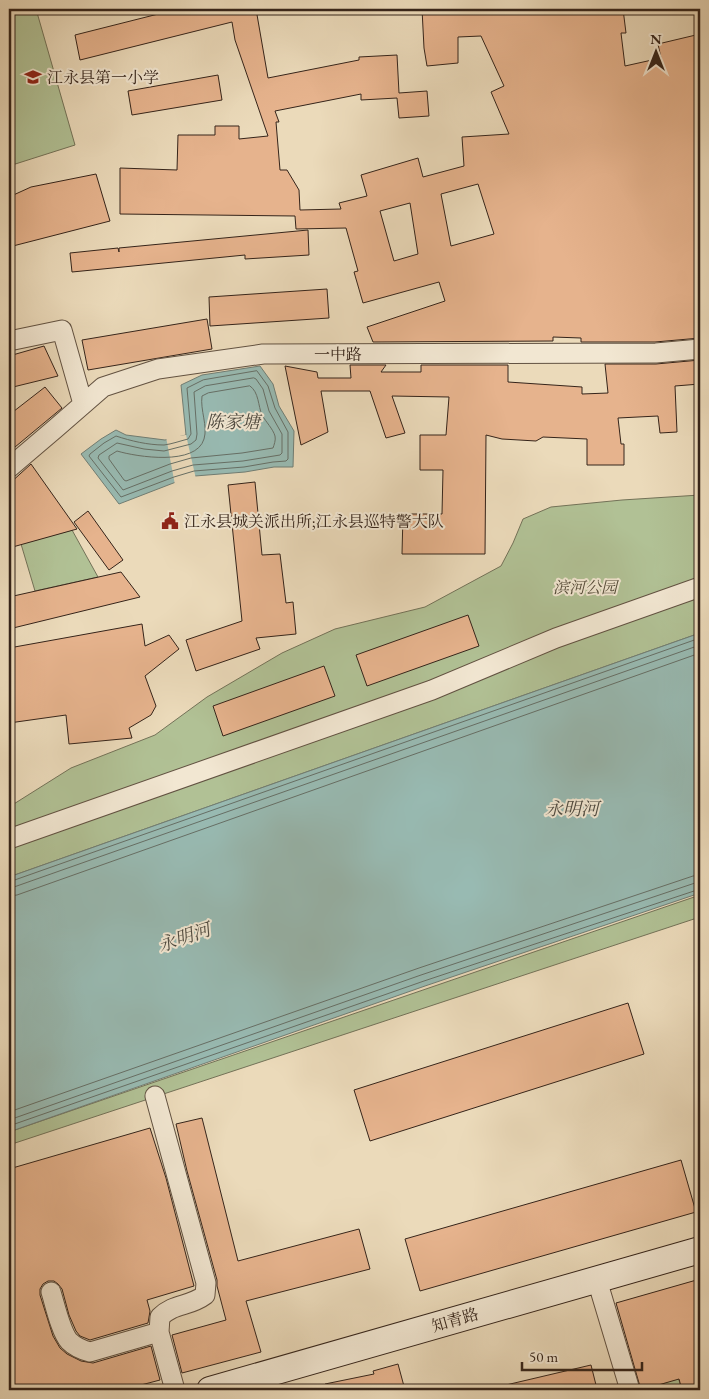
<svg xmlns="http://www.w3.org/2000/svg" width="709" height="1399" viewBox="0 0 709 1399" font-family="'EB Garamond','Noto Serif SC',serif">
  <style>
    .green { fill: #b1c195; stroke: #737258 }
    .water { fill: #98bab2; stroke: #707e75 }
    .pier { fill: #ebdaba }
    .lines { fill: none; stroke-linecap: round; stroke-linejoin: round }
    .shore { stroke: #666f66; stroke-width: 1 }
    .building { fill: #e6b38d; stroke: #35241a; fill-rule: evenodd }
    .minor-casing { stroke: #625242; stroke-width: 21 }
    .secondary-casing { stroke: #35241a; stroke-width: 28 }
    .minor { stroke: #f2e7d2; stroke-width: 19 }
    .secondary { stroke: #f2e7d2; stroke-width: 26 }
    .labels { text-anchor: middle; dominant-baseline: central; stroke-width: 4; stroke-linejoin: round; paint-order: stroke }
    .poi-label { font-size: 16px; fill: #35241a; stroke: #f2e7d2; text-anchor: start }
    .street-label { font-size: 16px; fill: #35241a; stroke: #f2e7d2 }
    .park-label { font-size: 16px; font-style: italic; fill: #544b39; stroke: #f2e7d2 }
    .water-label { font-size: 18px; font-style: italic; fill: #4e4a40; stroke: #f2e7d2 }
  </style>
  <rect width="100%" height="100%" fill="#ebdaba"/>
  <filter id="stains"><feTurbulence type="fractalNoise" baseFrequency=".004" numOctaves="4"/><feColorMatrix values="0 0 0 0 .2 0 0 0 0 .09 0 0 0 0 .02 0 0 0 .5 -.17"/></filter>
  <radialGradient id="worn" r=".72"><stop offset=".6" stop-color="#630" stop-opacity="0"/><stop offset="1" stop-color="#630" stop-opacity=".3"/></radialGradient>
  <path class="green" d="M9,9H36L75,145L9,166Z
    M700,495V633L9,877V807L71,768L155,735L207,697L282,653L335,629L425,607L501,566L513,543L523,519L551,507L622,500Z
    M72,530L98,577L35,591L21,544Z
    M700,895V917L9,1145V1132Z
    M675,1367L682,1390H642L665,1383Z"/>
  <path class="water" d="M260,366L273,384L279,406L294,431L293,467H274L245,472L195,476L176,482L119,504L81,454L101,439L116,430L126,435L165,440L186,435L181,385L202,375Z
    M700,633V893L425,986L9,1132V877Z"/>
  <path class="pier" d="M186,435L196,479L175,485L166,437Z"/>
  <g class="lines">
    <path class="shore" d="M257,371L268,386L275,408L288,432V459L286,461L273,462L244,467L194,471L174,477L121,497L89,456L90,454L104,443L116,436C131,441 148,445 164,445C172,444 180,441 188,439L191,434L187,388L203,380Z
      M254,378L256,379L263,389L269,411L282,434V453L280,455L243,461L193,465L172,471L123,490L98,458L99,455L117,443L144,449L164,451L191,444L196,440L197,434L194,392L205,386Z
      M250,386C259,392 258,406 262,415C266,422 273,429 275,436C276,440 274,445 273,448L242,453L191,458L170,464L126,481L124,480L109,459V456L117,451C137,457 196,466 204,439C208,426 200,410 202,396L208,393Z
      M9,882L700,638
      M9,888L14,887L700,645
      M9,896L17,895L700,653
      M9,1112L419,968L693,876L700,875
      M9,1120L421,975L695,883H700
      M9,1126L424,981L700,889"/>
  </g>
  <path class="building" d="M178,9H256L268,78L359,60V57L397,55L399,93L427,91L429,116L399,118L397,98L361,100V94L275,111L279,122H276L280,170H287L299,190L300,210L341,209L339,203L367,196L361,175L418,158L423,177L464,166L462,137L509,134L491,92L504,86L481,36L458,37V63L427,66L424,48L422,9H623L626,33H621L625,66L661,58L658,44L700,34V338L655,342H581V338L553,337V341L373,342L367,327L445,301L439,282L363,303L354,272L358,271L346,228L296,229L295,216L120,214V168L177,170L178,135H215V126H239V139L268,136L235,40L232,22L80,60L75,35ZM478,184L494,234L451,246L441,194ZM410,203L418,254L394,261L380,211Z
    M218,75L222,100L132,115L128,91Z
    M96,174L110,221L9,247V197L31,187Z
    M308,230L309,255L245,259V255L72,272L70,253L118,248L119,252V248Z
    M327,289L329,318L210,326L209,297Z
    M207,319L212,349L88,370L82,340Z
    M44,346L58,376L9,388V356Z
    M700,360V384L675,386L677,432L660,433L658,416L618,418L621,444H624V465H587V439L543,437L536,441L502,439L486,435L485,554H402L403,514H442L443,470H420V435H446L449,397L392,396L405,433L386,438L370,391H321L328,432L301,445L285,366L317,372L318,378H351L350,365H386L381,372H421V365H508V382L582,387V394L608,393L605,364H656Z
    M45,387L62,408L9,452V415Z
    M31,464L77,529L9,548V484Z
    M255,482L262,555L280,554L286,603L293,602L296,634L256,638L260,649L196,671L186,640L242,621L228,485Z
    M88,511L123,560L109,570L74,522Z
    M121,572L140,597L9,629V597Z
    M468,615L479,646L367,686L356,655Z
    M142,624L145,646L169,635L179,649L145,676L156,706L151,715L129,728L132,738L69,744L66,715L9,723V648Z
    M324,666L335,696L223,736L213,706Z
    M628,1003L644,1054L370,1141L354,1090Z
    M202,1118L238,1261L359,1229L370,1269L246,1301L261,1352L182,1373L172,1335L226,1320L217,1286V1280L187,1171L176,1124Z
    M150,1128L166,1178L194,1286L147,1300L150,1311L148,1323L90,1340L80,1336L76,1331L69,1315L62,1289L58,1284L54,1281H48L43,1284L40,1289V1295L53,1336L60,1348L67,1354L81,1361L93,1363L151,1346L160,1380L122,1390H15L9,1371V1169Z
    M681,1160L696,1212L420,1291L405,1239Z
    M700,1279V1390H682L679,1379L641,1390L616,1303Z
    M398,1364L405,1390H325V1384L374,1374L373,1371Z
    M591,1365L596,1385L575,1390H506V1385Z"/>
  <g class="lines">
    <g class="minor-casing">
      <path id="minor" d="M9,341L62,330L83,404
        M9,468L56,428L103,387L158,369L263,354L656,353L700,349
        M9,839L432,690L556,638L700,587
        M155,1096L206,1283L205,1295C189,1307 174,1303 160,1317L159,1332L175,1390
        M597,1280L630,1390
        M51,1292C55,1305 61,1332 69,1341C75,1347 82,1350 90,1352L159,1332"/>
    </g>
    <g class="secondary-casing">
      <path id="secondary" d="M210,1390L700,1250"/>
    </g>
    <use href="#minor" class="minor"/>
    <use href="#secondary" class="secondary"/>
  </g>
  <defs>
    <g id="school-bare" transform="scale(1.35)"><path d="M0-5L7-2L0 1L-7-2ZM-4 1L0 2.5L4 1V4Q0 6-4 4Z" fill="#8f2418" stroke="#f2e7d2" stroke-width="2.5" paint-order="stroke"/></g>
    <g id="civic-bare" transform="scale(1.35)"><path d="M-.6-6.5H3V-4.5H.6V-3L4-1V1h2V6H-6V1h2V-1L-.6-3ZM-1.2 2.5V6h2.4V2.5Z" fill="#8f2418" stroke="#f2e7d2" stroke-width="2.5" paint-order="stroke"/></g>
  </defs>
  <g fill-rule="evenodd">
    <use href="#school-bare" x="33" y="77"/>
    <use href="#civic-bare" x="170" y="521"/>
  </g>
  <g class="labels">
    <g class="poi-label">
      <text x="47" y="77">江永县第一小学</text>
      <text x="184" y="521">江永县城关派出所;江永县巡特警大队</text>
    </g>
    <g class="street-label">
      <text x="338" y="354">一中路</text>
      <text transform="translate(455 1320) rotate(-16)">知青路</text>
    </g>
    <g class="park-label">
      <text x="585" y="587">滨河公园</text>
    </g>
    <g class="water-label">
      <text x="233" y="421">陈家塘</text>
      <text x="572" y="808">永明河</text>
      <text transform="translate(184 937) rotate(-19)">永明河</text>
    </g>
  </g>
  <rect width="709" height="1399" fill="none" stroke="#ebdaba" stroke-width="30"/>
  <rect x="10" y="10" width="689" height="1379" fill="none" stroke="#35241a" stroke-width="2.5"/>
  <rect x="15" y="15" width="679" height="1369" fill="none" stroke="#35241a"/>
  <g transform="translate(656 52)" stroke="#f2e7d2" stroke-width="4" paint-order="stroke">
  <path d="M0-4L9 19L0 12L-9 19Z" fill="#35241a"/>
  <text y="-8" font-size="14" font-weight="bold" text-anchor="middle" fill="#35241a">N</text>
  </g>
  <path d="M522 1362v8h120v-8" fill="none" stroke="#35241a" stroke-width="2.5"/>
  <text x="529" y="1362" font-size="15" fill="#35241a" stroke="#f2e7d2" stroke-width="4" paint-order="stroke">50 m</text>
  <rect width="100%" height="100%" filter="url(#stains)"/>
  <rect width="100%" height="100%" fill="url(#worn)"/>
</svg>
